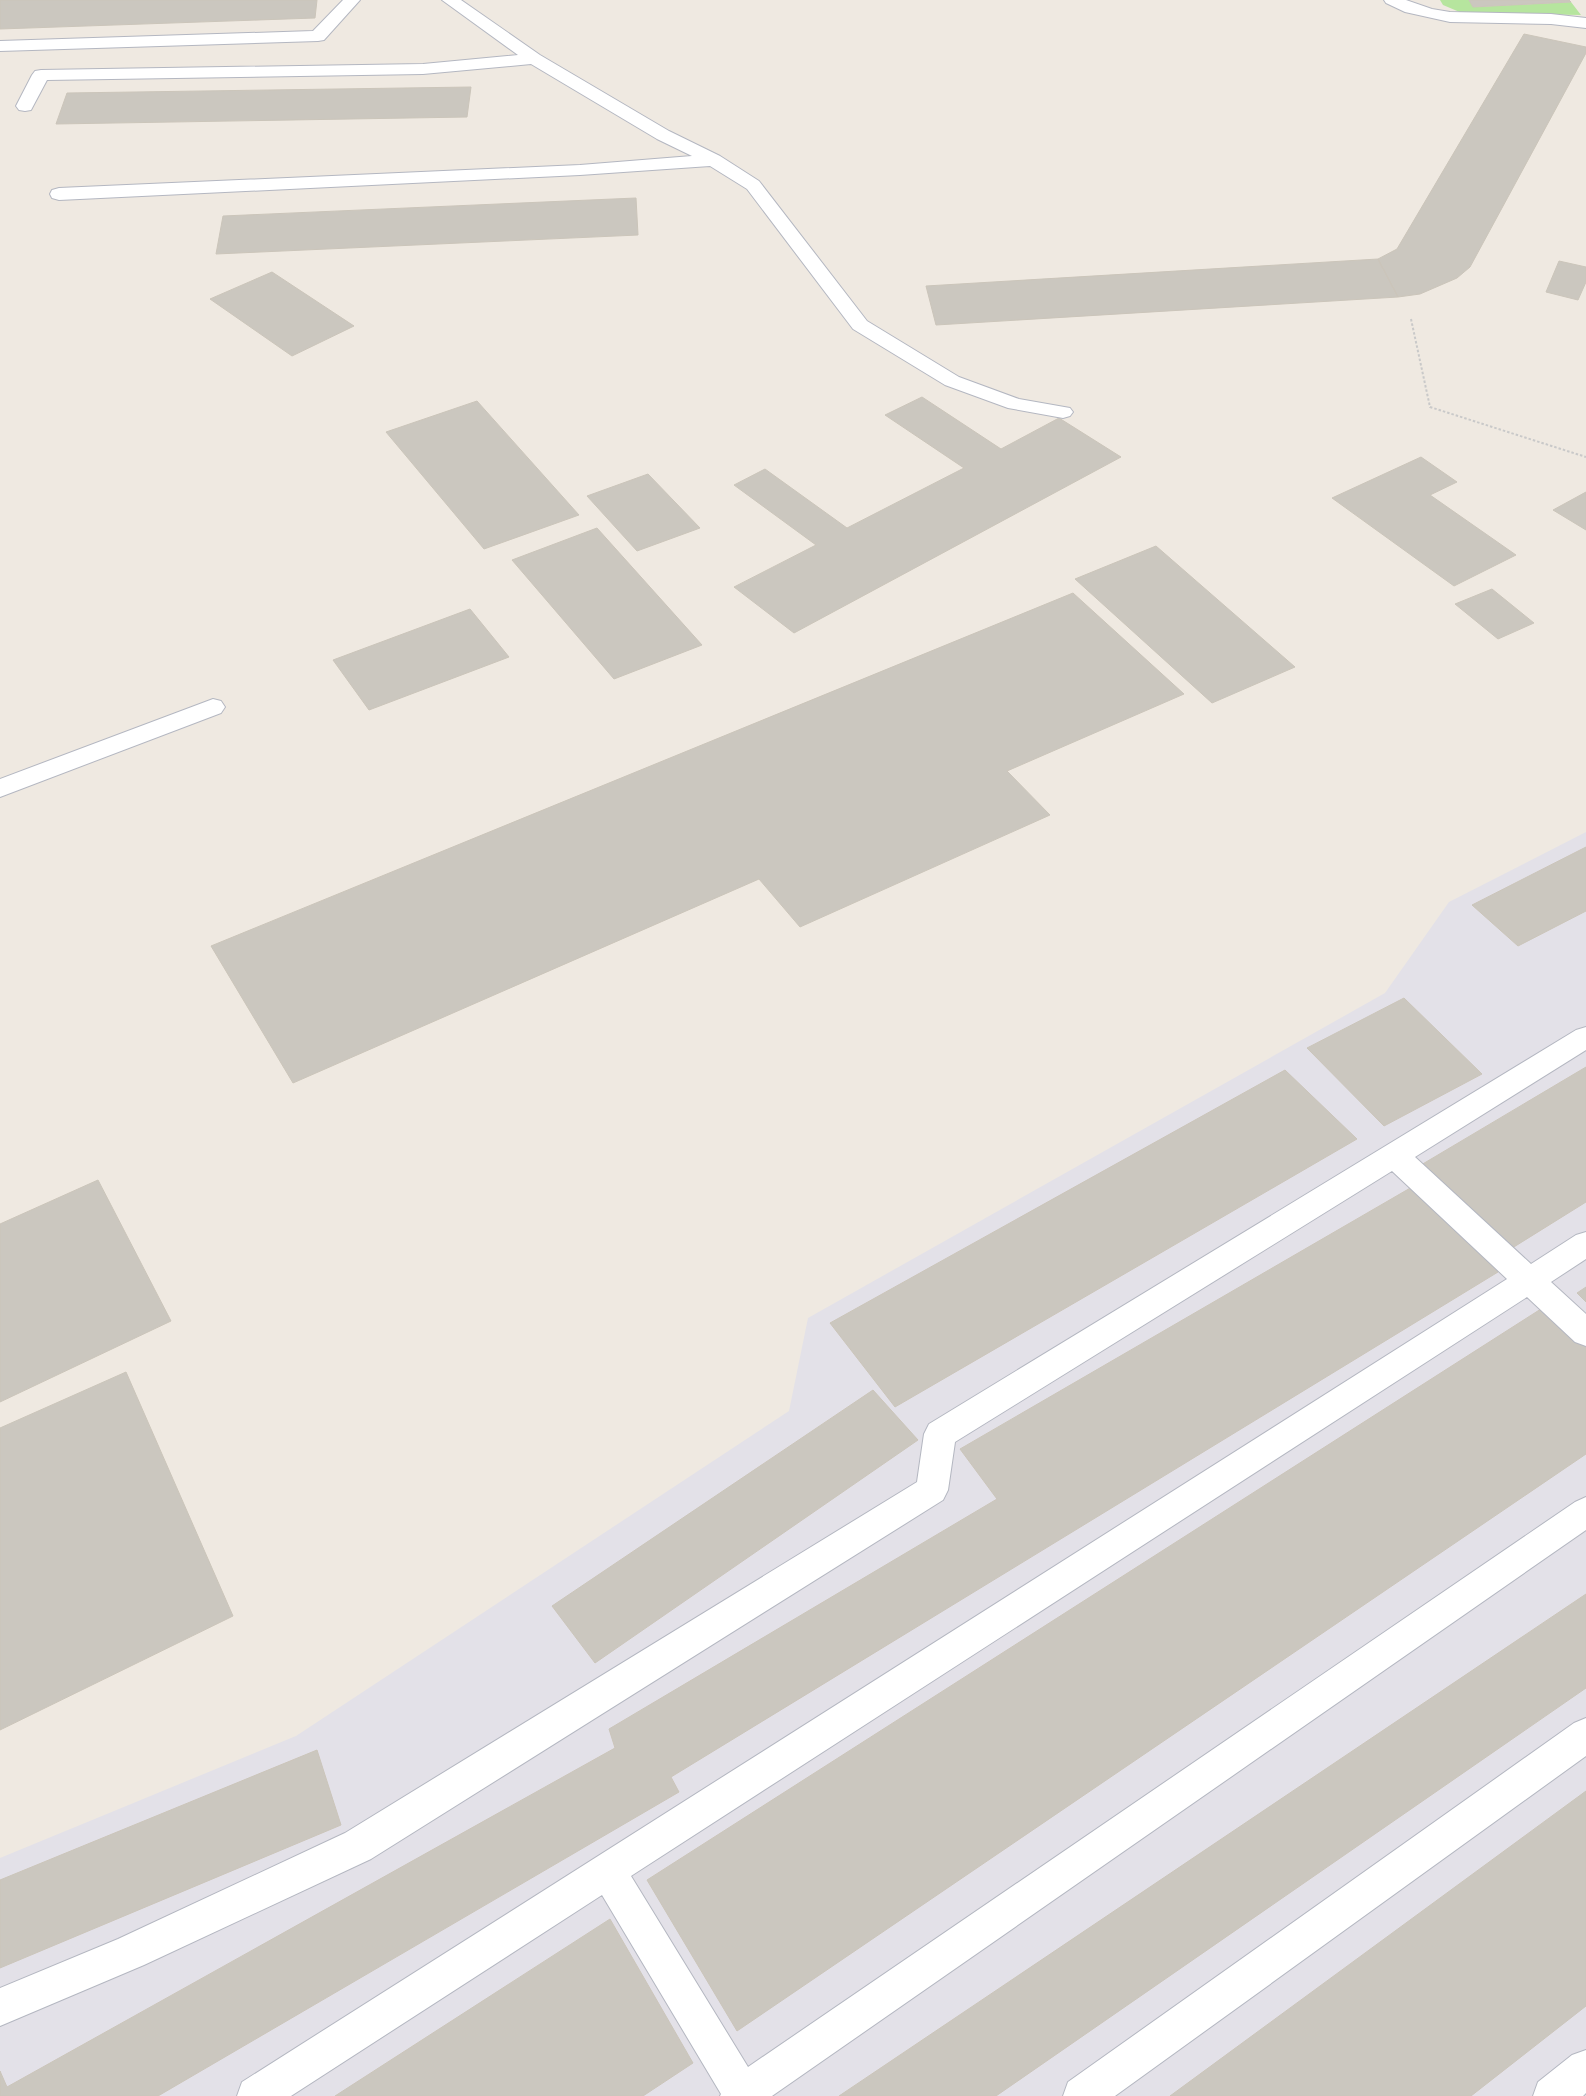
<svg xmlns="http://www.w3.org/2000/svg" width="1586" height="2096" viewBox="0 0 1586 2096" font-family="'Work Sans',sans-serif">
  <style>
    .industrial { fill: #e3e1e8 }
    .green { fill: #b6e59e }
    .building { fill: #cbc7bf; stroke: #cbc5ba }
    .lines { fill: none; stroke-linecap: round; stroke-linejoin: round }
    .minor-casing { stroke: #b4b7c1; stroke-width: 2 }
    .path { stroke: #c9c9c9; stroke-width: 2; stroke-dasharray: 2.5 2; stroke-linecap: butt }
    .minor { fill: #fff; fill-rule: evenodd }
  </style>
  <rect width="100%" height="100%" fill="#efe9e1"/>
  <path class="industrial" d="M1586,832V2096H0V1858L296,1736L789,1411L808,1318L1385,993L1449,902Z"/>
  <path class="green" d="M1440,0H1469L1474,7L1571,2L1581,15L1462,13L1443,5Z"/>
  <path class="building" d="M0,0H317L315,18L0,29Z
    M1469,0H1569L1571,2L1473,7Z
    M1524,34L1586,47V53L1470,267L1457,278L1420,294L1398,297L1378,259L1397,249Z
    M471,87L467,117L56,124L67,93Z
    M636,198L638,235L216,254L223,216Z
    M1378,259L1398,297L936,325L926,286Z
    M1559,261L1586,267V282L1578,300L1546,292Z
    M272,272L354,326L292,356L210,299Z
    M922,397L1001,449L1059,418L1121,457L794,633L734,587L816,545L734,485L765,469L847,528L964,468L885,415Z
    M477,401L579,515L484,549L386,432Z
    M1421,457L1457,482L1430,495L1516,555L1454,586L1332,498Z
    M648,474L700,528L637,551L587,496Z
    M1586,492V530L1553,510Z
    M597,528L702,645L614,679L512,560Z
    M1156,546L1295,667L1212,703L1075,579Z
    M1492,589L1534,623L1498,639L1455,604Z
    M1073,593L1184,694L1007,771L1050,815L800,927L759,879L293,1083L211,946Z
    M470,609L509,657L369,710L333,660Z
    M1586,847V911L1518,946L1472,905Z
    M1404,998L1482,1074L1384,1126L1307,1048Z
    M1586,1067V1202L1509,1250L1421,1165Z
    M1285,1070L1357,1139L895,1407L830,1323Z
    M98,1180L171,1321L0,1402V1224Z
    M1412,1187L1498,1272L671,1777L679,1792L158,2096H0V2071L7,2087L615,1748L609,1729L997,1499L960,1449Z
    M1586,1287V1302L1577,1293Z
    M1544,1307L1586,1348V1454L737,2031L647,1880Z
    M126,1372L233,1616L0,1730V1428Z
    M873,1390L918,1440L595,1663L552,1606Z
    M1586,1594V1688L996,2096H839Z
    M317,1750L341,1825L0,1968V1880Z
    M1586,1791V2006L1471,2096H1170Z
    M610,1919L693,2063L643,2096H335Z"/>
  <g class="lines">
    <g class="minor-casing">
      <path id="minor" d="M343,0H360L324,40L318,41L0,51V41L313,31Z
        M442,0H461L540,55L669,131L720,156L759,181L867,321L959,377L1019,399L1070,408L1073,412L1070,416L1063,418L1008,408L945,385L853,329L747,189L710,166L580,175L59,200L52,198L50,194L52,190L59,188L580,165L692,156L657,139L531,64L423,74L47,80L31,110L25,111L19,110L16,106L32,75L35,71L41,70L423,64L518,55Z
        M1384,0H1406L1432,9L1450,12L1551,14L1586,18V28L1551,24L1450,22L1405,12L1386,3Z
        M213,699L221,701L225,707L221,713L0,797V779Z
        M1586,1027V1050L1415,1157L1531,1264L1576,1235L1586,1232V1259L1551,1282L1586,1314V1346L1575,1342L1527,1297L631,1876L748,2067L1575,1502L1586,1497V1530L772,2096H720L721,2094L602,1895L291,2096H237L242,2082L1507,1279L1392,1171L955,1442L948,1490L943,1500L371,1859L144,1965L0,2026V1988L118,1939L345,1833L917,1482L924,1434L929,1424L1576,1030Z
        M1586,1718V1756L1115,2096H1063L1068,2082L1574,1723Z
        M1586,2050V2093L1583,2096H1533L1538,2082L1572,2055Z"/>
    </g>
    <path class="path" d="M1411,319L1430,407L1586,457"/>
    <use href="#minor" class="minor"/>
  </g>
</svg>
